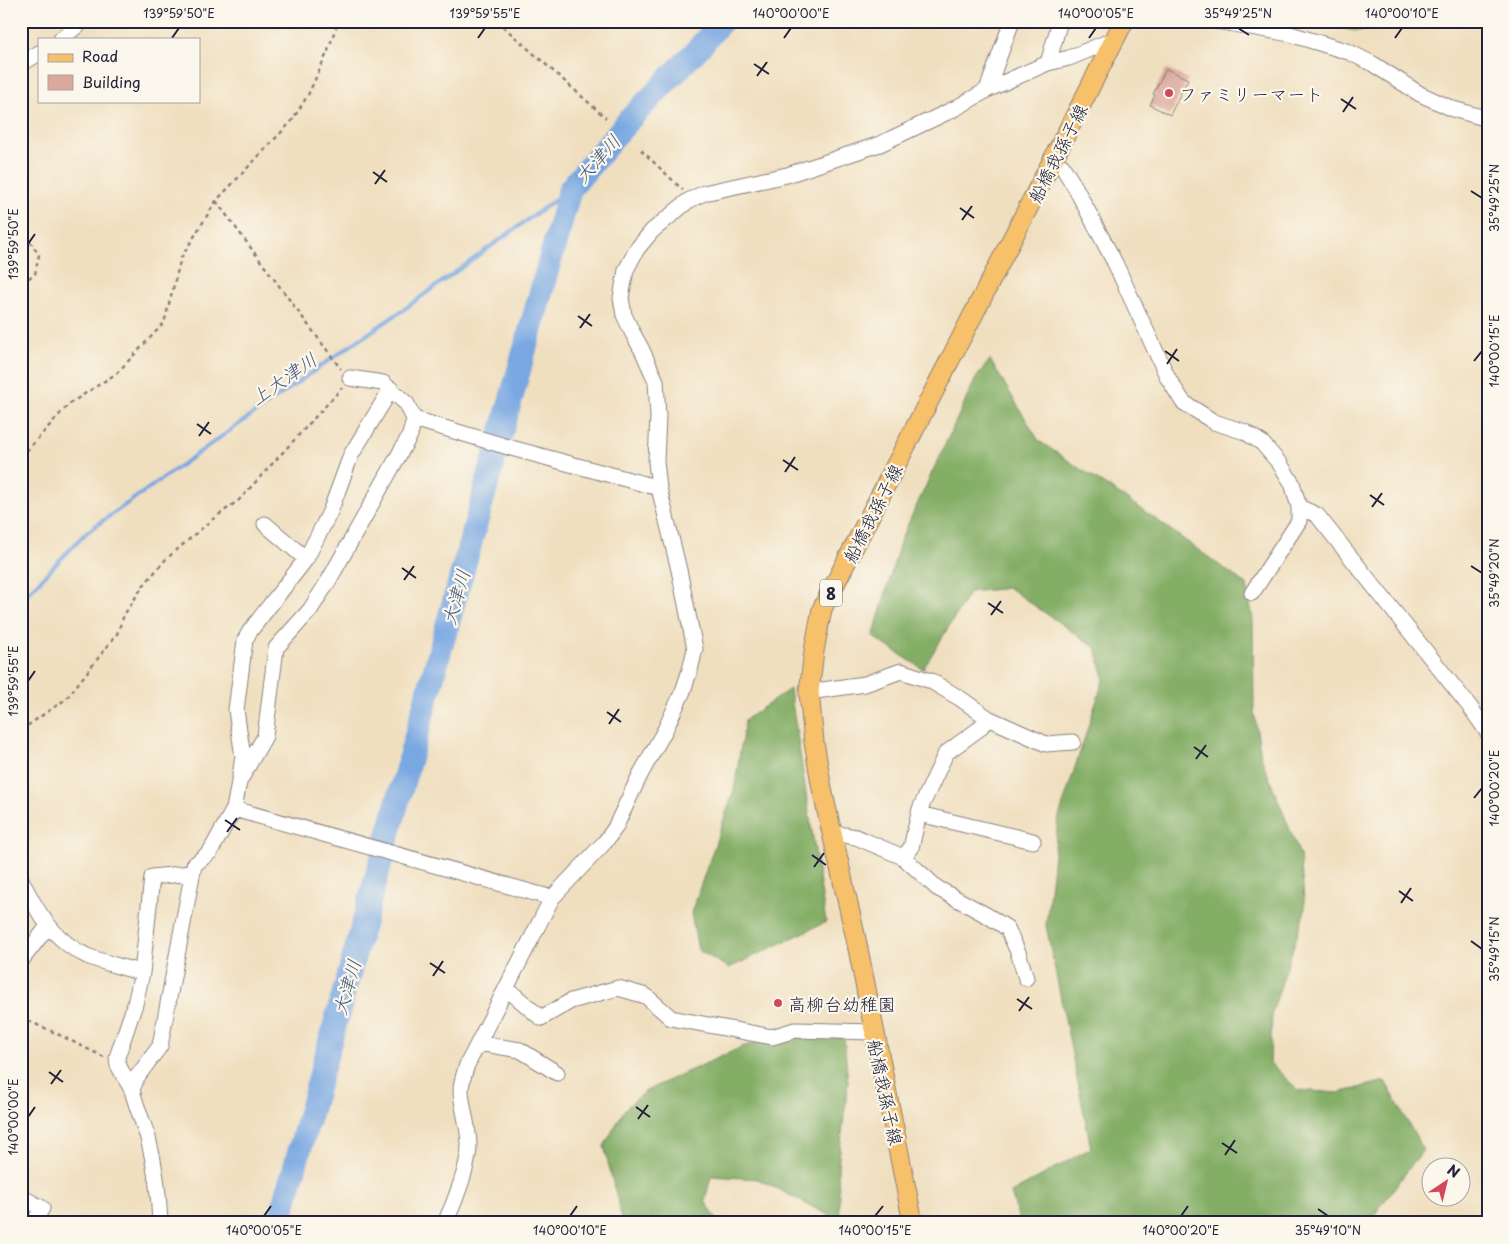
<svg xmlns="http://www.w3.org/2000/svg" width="1509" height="1244" viewBox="0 0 1509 1244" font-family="'Playpen Sans','Klee One',sans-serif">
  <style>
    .green { fill: #a5ca75; stroke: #647658 }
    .forest { fill: #84ae66; stroke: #536850 }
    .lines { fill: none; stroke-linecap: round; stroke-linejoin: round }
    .stream { stroke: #78a7e2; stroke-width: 4 }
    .river { stroke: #78a7e2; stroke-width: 24 }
    .building { fill: #dca89c }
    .minor-casing { stroke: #89807d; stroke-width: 17 }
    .major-casing { stroke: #89807d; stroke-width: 21 }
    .path { stroke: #89807d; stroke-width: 2.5; stroke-dasharray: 4 4; stroke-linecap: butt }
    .minor { stroke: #fff; stroke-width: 15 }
    .major { stroke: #f7c06b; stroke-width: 19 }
    .ticks { fill: none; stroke: #22223b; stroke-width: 2 }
    .poi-dot { fill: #d1495b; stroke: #fbf7ec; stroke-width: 2 }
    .labels { text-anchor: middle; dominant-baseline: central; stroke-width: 4.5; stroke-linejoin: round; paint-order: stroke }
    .shield { fill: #fbf7ec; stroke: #636270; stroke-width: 1 }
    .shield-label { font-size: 16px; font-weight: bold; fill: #22223b }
    .poi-label { font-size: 18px; fill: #22223b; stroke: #fbf7ec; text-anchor: start }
    .street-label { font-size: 18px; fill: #22223b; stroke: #fbf7ec }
    .water-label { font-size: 19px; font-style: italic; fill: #44577e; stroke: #fbf7ec }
    .neatline { fill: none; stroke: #22223b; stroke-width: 2 }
    .ticks-label { font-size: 12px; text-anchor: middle; fill: #22223b }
  </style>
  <rect width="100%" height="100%" fill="#fbf7ec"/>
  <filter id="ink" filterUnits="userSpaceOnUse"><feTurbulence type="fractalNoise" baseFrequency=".02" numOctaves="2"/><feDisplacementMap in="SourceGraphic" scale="10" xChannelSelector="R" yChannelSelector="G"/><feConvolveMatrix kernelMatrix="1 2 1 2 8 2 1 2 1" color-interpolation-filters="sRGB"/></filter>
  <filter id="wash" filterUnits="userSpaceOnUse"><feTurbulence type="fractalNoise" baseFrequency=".0096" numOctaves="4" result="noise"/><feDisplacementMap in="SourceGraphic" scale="20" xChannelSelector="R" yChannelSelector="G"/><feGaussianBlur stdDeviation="1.12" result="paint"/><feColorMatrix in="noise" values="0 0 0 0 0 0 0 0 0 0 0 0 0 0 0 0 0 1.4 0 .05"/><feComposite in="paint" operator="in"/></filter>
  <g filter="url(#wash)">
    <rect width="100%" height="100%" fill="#f0dfbf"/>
    <path class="green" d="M1301,21H1426L1357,31Z"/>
    <path class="forest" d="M990,360L1039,441L1150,515L1247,585L1253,620L1254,711L1261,757L1300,855L1305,910L1272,1013L1270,1063L1298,1090L1339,1093L1385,1081L1423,1150L1368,1223H1020L1011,1193L1091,1148L1046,925L1058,820L1104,678L1096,648L1009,588L970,592L923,669L873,637L901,539L976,378Z
      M790,689L826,922L729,968L698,950L691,913L734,790L745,720Z
      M796,1033L844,1038L848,1083L838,1167L840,1221L758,1179L711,1176L705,1201L719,1223H623L604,1146L625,1109L645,1091L744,1046Z"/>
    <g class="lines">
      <path class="stream" d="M21,600L87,532L328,361L403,310L570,189"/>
      <path class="river" d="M279,1223L570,189L629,120L696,51L722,21"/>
    </g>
    <g id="blocks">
      <path class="building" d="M1166,69L1188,79L1170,115L1150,105L1155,95L1153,94Z"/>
    </g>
  </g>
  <g filter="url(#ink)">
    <use href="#blocks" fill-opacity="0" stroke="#89807d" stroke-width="1"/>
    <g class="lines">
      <g class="minor-casing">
        <path id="minor" d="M1216,21L1290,34L1349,52L1373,64L1420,94L1453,109L1488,119
          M61,39L83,21
          M1048,63L1060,21
          M21,64L39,53
          M987,90L1012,21
          M1053,162L1062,166L1075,187L1115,263L1168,378L1183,402L1214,422L1245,432L1262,443L1280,464L1292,483L1299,507V521L1252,593
          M414,419L515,449L659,488
          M1299,507L1317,515L1470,707L1488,733
          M265,524L306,559
          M809,692L865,684L901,671L931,681L961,699L988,718L1046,744L1073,742
          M240,775L243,757L236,710L245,640L250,631L306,559L330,512L351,455L391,389
          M234,809L552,898
          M919,814L1033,841
          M832,833L856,837L903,857L937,888L988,916L1007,928L1018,952L1026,978
          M903,857L911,848L920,809L946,753L979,729L988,718
          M21,879C36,911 54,941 87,956C104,963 124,967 142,973
          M21,961L48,926
          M506,988L541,1018L571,1001L618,988L646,996L671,1018L772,1037L795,1030L874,1032
          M478,1043L520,1050L557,1073
          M132,1090L118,1065L117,1057L135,1004L142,973L152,877L191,873
          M21,1197L42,1208L34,1223
          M160,1223C159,1194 155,1165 148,1138C143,1122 136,1106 132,1090L137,1077L160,1046L194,865L210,852L234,809L239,782L265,736L276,648L310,610L329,580L410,435L414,419L407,404L383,383L350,378
          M445,1223C454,1204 469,1166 469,1145C469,1127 462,1109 461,1091C461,1082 464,1074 467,1065L552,898L605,842L615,828L640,775L665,730L683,691L690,670L695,649L679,570L659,488L656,462L658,416L656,381L642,350L632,332L624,315L621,298L626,270L637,249L652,231L688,201L704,193L787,175L880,144L956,108L987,90L1048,63L1069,58L1115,39"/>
      </g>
      <g class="major-casing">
        <path id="major" d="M913,1223L856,939L822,789L814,742L809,692L814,651L822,609L1124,21"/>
      </g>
      <path class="path" d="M497,21L606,118
        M641,150L683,190
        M216,201L341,369
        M21,228L39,255L35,274L21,283
        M21,457L69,404L117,373L164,323L181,258L216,201L291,122L308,95L328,51L338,21
        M21,730L66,699L117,634L124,615L143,586L166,559L213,519L239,500L342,388
        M21,1018L47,1029L104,1057"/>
      <use href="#minor" class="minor"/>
      <use href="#major" class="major"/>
    </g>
  </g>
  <path class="ticks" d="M1238,28L1249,35M172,38L179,28M478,38L485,28M784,38L791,28M1089,38L1096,28M1395,38L1402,28M754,64L769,74M757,76L767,62M1341,99L1356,109M1343,112L1353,97M373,172L387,182M375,184L385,170M1471,191L1482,198M960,208L974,218M962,220L972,206M28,244L35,234M578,316L592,326M580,328L590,314M1165,351L1179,361M1474,361L1482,351M1167,364L1177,349M197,424L211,434M199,436L209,422M783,460L798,470M785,472L795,457M1370,495L1384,505M1372,507L1382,493M1471,566L1482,573M402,568L416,578M404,580L414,566M988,603L1003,613M991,615L1001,601M28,681L35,671M607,712L621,722M609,724L619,709M1194,747L1208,757M1196,759L1206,745M1474,798L1482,788M225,820L240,830M227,832L237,818M812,855L826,865M814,867L824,853M1399,891L1413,901M1401,903L1411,888M1471,941L1482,949M430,963L445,973M433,976L443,961M1017,999L1032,1009M1019,1011L1029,997M49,1072L63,1082M51,1084L61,1070M636,1107L650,1117M28,1117L35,1107M638,1119L648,1105M1222,1143L1237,1153M1225,1155L1235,1140M1318,1209L1328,1216M264,1216L271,1206M570,1216L577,1206M875,1216L883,1206M1181,1216L1188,1206"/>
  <g class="poi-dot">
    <circle cx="1169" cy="93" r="5"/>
    <circle cx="778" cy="1003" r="5"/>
  </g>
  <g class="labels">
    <rect class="shield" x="820" y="579.5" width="22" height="27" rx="4"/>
    <g class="shield-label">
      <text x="831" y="593">8</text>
    </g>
    <g class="poi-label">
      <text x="1179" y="93">ファミリーマート</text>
      <text x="788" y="1003">高柳台幼稚園</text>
    </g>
    <g class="street-label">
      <text transform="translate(1057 153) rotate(-63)">船橋我孫子線</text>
      <text transform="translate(872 513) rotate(-63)">船橋我孫子線</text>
      <text transform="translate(886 1092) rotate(78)">船橋我孫子線</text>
    </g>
    <g class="water-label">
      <text transform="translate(597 158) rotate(-48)">大津川</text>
      <text transform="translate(283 378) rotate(-35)">上大津川</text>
      <text transform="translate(455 597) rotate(-74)">大津川</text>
      <text transform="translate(346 987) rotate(-74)">大津川</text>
    </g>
  </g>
  <rect width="1509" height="1244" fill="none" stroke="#fbf7ec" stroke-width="55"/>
  <rect x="38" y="38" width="162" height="65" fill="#fbf7ec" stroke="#a4a2a5"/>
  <rect x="48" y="54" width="25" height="8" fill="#f7c06b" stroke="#a4a2a5"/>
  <text x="82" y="62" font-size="15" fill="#22223b">Road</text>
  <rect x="48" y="75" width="25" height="15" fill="#dca89c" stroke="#a4a2a5"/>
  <text x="82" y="88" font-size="15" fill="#22223b">Building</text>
  <g transform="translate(1446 1182) rotate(35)"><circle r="24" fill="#fbf7ec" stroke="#a4a2a5"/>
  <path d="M0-4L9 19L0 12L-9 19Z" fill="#d1495b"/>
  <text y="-8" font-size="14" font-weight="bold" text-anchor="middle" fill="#22223b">N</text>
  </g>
  <rect x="28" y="28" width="1454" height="1188" class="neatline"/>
  <g class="ticks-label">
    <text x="179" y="18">139°59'50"E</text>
    <text x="485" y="18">139°59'55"E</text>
    <text x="791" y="18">140°00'00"E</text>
    <text x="1096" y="18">140°00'05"E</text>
    <text x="1238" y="18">35°49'25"N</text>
    <text x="1402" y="18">140°00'10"E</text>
    <text transform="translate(1495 198) rotate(-90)" y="4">35°49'25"N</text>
    <text transform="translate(14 244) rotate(-90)" y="4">139°59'50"E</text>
    <text transform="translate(1495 351) rotate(-90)" y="4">140°00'15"E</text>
    <text transform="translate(1495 573) rotate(-90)" y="4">35°49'20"N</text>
    <text transform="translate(14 681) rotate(-90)" y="4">139°59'55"E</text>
    <text transform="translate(1495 788) rotate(-90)" y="4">140°00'20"E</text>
    <text transform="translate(1495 949) rotate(-90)" y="4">35°49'15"N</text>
    <text transform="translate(14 1117) rotate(-90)" y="4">140°00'00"E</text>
    <text x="264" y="1235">140°00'05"E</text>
    <text x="570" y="1235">140°00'10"E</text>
    <text x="875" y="1235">140°00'15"E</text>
    <text x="1181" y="1235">140°00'20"E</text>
    <text x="1328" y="1235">35°49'10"N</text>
  </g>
</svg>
